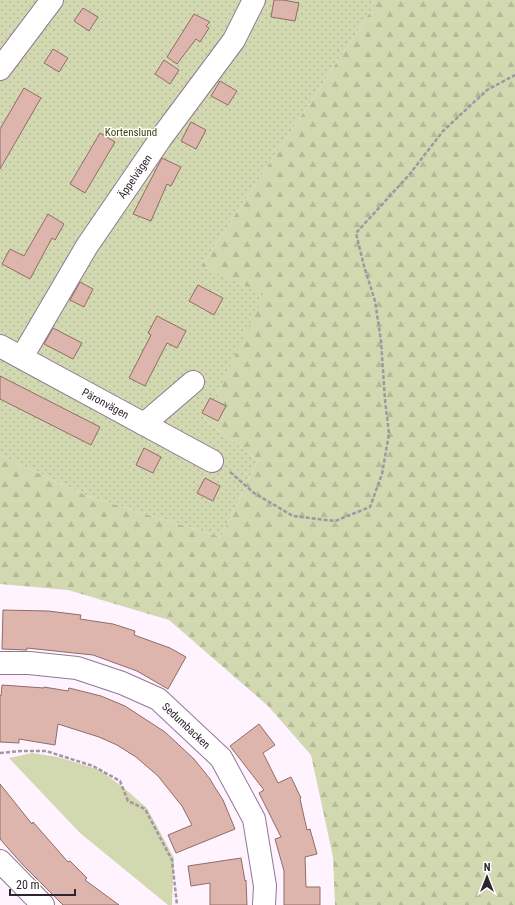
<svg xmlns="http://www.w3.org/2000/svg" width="515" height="905" viewBox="0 0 515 905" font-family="'Roboto Condensed',sans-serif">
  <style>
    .grass { fill: url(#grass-dots) }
    .forest { fill: url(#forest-firs) }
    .park { fill: #d2d9b0 }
    .building { fill: #ddb5ac; stroke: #916c64 }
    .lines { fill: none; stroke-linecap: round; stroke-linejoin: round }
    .street-casing { stroke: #927993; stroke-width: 24 }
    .path { stroke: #a196a2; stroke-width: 2.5; stroke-dasharray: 4 2; stroke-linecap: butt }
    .street { stroke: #fff; stroke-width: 22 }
    .labels { text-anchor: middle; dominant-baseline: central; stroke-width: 3; stroke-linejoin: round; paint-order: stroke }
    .park-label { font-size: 11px; fill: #3a4008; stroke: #fff }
    .street-label { font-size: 11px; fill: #2e242f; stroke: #fff }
  </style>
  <defs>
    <pattern id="grass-dots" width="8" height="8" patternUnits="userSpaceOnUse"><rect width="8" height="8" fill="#d2d9b0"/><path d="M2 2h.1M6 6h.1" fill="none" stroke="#b5ba98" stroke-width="1.8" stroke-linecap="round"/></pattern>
    <pattern id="forest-firs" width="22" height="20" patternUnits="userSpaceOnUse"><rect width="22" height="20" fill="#d2d9b0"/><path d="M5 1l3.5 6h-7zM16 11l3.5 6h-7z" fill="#b5ba98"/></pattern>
  </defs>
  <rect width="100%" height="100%" fill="#fef3ff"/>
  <path class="grass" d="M0,0H374L375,5L201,266L265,294L205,420L258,460L221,537L87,496L0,455Z"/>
  <path class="forest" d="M374,0H515V905H335L333,857L311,755L268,706L169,620L68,590L0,584V455L87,496L221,537L258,460L205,420L264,294L201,266L375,5Z"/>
  <path class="park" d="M32,753L58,757L100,770L124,788L147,808L174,858L172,905H168L80,833L9,758Z"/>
  <path class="building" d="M274,0H283L299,3L295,21L271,17Z
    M83,8L98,17L89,31L74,21Z
    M194,14L210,22L206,26L209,28L200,42L196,39L177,64L167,57Z
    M53,49L68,58L59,72L44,63Z
    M164,60L179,70L170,84L155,74Z
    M220,81L237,91L228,105L211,96Z
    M24,88L41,98L0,169V129Z
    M191,122L206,130L196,149L181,141Z
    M100,133L115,142L85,193L70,184Z
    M162,158L181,167L171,186L167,184L151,221L133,214Z
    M48,214L64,224L55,240L52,238L30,279L2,264L10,249L24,256Z
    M80,282L93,289L84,307L70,300Z
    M198,285L223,298L214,315L189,301Z
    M157,316L186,331L177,348L167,343L145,386L129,378L151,335L148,333Z
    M53,328L82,343L73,359L44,344Z
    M0,376L100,427L91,445L0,399Z
    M210,398L226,406L218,421L202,413Z
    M144,448L161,457L153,473L136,465Z
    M205,478L220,486L213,501L197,493Z
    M3,610L48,611L81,615L80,619L113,624L135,631L134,635L170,648L186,657L168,689L137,671L93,655L27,648V650L2,649Z
    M2,685L44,688V687L68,691L69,688L101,696L125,706L165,732L194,759L210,779L214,786L223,800L235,829L176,853L168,835L192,825L182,806L158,776L136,757L117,745L99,737L58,724L55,745L19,739V743L0,742V695L1,696Z
    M259,724L275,745L263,753L278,783L291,777L301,798L300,799L307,830L310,829L317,854L305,857L306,887H320V905H284V871L275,839L281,837L259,793L264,790L230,746Z
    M0,784L32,824L33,822L68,862L70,861L87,878L85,880L119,905H63L23,865L0,839Z
    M241,858L245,881L246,880L247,905H210V883L191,886L188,866Z"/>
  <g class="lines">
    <g class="street-casing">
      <g id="street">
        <path d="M0,69L52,0"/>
        <path id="s1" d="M0,346L212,461"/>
        <path id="s2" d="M22,357L87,246L161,138L234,40L254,0"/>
        <path d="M144,424L193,382"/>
        <path id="s3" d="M0,663H29L77,668L122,683L158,699L221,758L254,819L265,886L264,905"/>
        <path d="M0,861L43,905"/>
      </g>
    </g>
    <path class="path" d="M230,472L254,493L293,516L335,521L370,507L382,474L389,434L385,400L381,341L375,301L364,266L356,233L409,175L443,131L487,90L515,75
      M0,753L21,751H46L93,766L120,781L128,801L145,809L172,860L177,905"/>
    <use href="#street" class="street"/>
  </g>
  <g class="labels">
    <g class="park-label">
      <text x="131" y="132">Kortenslund</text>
    </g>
    <g class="street-label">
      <text stroke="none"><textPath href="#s2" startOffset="213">Äppelvägen</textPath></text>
      <text stroke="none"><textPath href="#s1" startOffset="120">Päronvägen</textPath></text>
      <text stroke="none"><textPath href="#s3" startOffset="203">Sedumbacken</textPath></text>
    </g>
  </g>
  <g transform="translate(487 877)" stroke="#ffffff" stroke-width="3" paint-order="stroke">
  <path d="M0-3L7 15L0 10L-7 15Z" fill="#2e242f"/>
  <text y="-6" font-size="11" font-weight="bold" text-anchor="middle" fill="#2e242f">N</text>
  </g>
  <path d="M10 889v6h65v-6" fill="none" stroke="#2e242f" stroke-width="2"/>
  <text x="16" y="889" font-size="12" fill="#2e242f" stroke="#ffffff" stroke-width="3" paint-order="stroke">20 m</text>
</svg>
